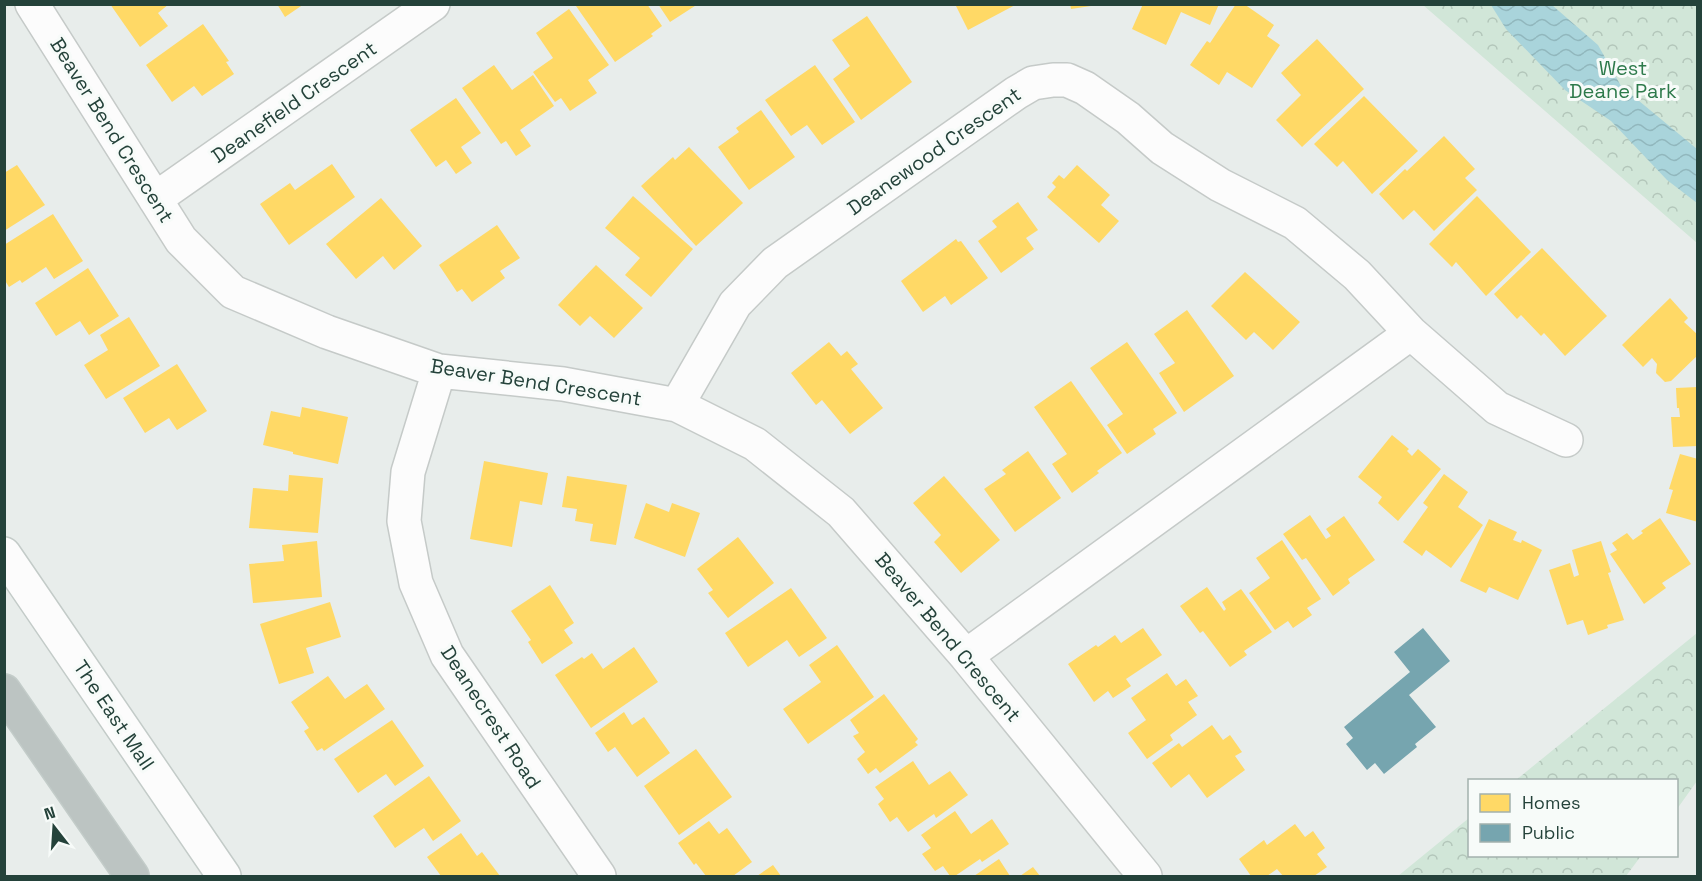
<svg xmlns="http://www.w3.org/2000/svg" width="1702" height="881" viewBox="0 0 1702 881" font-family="'Space Grotesk',sans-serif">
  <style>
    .park { fill: url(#park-crowns) }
    .water { fill: url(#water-waves) }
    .homes { fill: #ffd966 }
    .public { fill: #76a5af }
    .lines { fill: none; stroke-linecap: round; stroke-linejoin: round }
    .minor-casing { stroke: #c5cac8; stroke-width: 36 }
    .secondary-casing { stroke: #c3cbc8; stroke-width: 36 }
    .motorway-casing { stroke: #c3ccc9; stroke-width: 36 }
    .minor { stroke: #fcfcfc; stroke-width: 33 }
    .secondary { stroke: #fcfcfc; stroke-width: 33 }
    .motorway { stroke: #bcc4c2; stroke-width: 33 }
    .labels { text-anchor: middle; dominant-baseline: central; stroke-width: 6; stroke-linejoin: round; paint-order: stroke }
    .park-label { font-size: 20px; fill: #2d7a4b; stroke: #f7fbf9 }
    .street-label { font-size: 20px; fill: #24423a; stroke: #f7fbf9 }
  </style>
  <defs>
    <pattern id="park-crowns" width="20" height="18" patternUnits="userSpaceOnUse" patternTransform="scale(1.5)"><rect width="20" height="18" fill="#d1e6d8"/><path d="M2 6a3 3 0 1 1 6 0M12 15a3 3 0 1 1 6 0" fill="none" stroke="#b3c6ba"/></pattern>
    <pattern id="water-waves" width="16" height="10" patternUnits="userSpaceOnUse" patternTransform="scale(1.5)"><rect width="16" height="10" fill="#a9d4db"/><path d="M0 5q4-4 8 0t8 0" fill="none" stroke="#91b7bd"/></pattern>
  </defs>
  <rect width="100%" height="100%" fill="#e8edeb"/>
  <path class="park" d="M1423,5H1697V243Z
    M1697,633V781L1677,809L1676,780H1516Z
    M1469,818L1470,856H1641L1626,876H1398Z"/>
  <path class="water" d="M1491,5H1552L1598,45L1621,86L1697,149V203L1667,180L1611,121L1565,90L1506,29Z"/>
  <path class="homes" d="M110,4H169L158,13L168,26L140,47Z
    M277,4H304L285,17Z
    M578,4H647L662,26L651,34L653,36L615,62L576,6Z
    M658,4H698L670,22Z
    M955,4H1017L968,30Z
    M1070,4H1091V6L1071,9Z
    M1143,4H1219L1210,25L1181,12L1166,45L1132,29Z
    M1236,4H1244L1274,25L1267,36L1280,45L1252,88L1227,72L1219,85L1190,65L1207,41L1210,43Z
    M569,9L609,65L588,80L597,93L570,111L561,98L555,102L533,72L553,58L536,33Z
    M867,16L912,82L861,120L833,79L850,66L832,40Z
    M203,24L229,61L226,62L234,74L202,96L194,86L172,102L146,65Z
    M1317,39L1364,89L1302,147L1276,120L1301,95L1281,73Z
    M494,65L512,90L533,75L554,106L520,130L531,146L516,156L506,141L501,144L462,88Z
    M815,65L855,122L822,145L807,125L791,136L765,100Z
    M1364,96L1418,151L1372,194L1343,161L1337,167L1314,144Z
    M456,98L481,133L461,147L472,163L456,174L446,160L436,167L410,130Z
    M761,110L795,157L749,190L718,147L739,132L736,128Z
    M1444,136L1475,169L1465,178L1477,190L1434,231L1414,210L1403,220L1379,194L1405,169L1407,171Z
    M689,147L743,203L696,246L641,186L673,157L675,160Z
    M332,164L355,197L289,245L260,204L290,183L295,190Z
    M17,165L45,205L4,231V173Z
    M1077,165L1110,195L1101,205L1119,221L1099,243L1047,197L1056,187L1052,183L1059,175L1064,179Z
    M633,196L693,249L651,297L625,275L640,258L605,228Z
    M1477,196L1531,252L1486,296L1456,262L1452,267L1429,244Z
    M381,198L422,246L394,270L383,256L356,279L326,244Z
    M1018,202L1038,230L1026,238L1034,249L1001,273L978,241L997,227L992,221Z
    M53,214L83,261L54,279L46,267L22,283L20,280L9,287L4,279V245Z
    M497,225L520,258L500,271L505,278L472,302L462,289L457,292L439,265Z
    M956,239L958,242L961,241L988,278L951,305L945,296L923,312L901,281Z
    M1542,248L1607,316L1565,356L1544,333L1541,336L1521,315L1517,319L1494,294Z
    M596,265L643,308L614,338L590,316L580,326L558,305Z
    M88,268L119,316L89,335L80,321L56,336L35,303Z
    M1245,272L1300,322L1273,350L1254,332L1246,340L1211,306Z
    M1670,298L1688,318L1684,322L1698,335V355L1671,381L1665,382L1656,373L1657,364L1652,358L1643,367L1622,345Z
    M1187,310L1234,376L1184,412L1159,373L1175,363L1154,334Z
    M129,317L160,366L106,399L84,365L108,350L100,335Z
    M829,342L841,356L847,351L858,364L851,369L883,408L850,434L822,400L816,405L791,373Z
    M1127,342L1177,413L1153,429L1156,434L1127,454L1107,425L1123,414L1090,368Z
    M177,364L207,411L177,430L169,418L145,433L123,398Z
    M1071,381L1122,453L1097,471L1099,473L1072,493L1052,464L1067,454L1034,407Z
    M1698,387V446L1673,447L1671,417H1680L1679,408H1677L1676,388Z
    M302,407L348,417L338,464L293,454V452L263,445L271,411L300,417Z
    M1392,435L1409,449L1407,451L1412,456L1418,449L1441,469L1398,521L1378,503L1382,497L1358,477Z
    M1028,451L1061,498L1015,532L984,489L1006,474L1002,470Z
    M1680,454L1698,459V522L1666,513L1673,490L1669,489Z
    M484,461L548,473L542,505L520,501L512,547L470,539Z
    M1444,474L1468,492L1458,507L1483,525L1451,568L1426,550L1422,556L1403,542L1428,507L1423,503Z
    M289,475L323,478L318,533L249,528L253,488L288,491Z
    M567,476L627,485L616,545L590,541L593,524L575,521L577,509L562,507Z
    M944,476L1000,540L961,573L934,542L941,535L913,503Z
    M646,503L669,512L672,503L700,513L685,557L634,538Z
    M1310,515L1326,539L1331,536L1326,529L1344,516L1375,560L1348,579L1350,583L1333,596L1306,558L1302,560L1283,534Z
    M1660,518L1691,564L1662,583L1666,588L1644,604L1610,554L1617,550L1612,543L1627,533L1633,540L1643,533L1641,531Z
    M1489,519L1517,532L1513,540L1521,543L1522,540L1542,550L1518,600L1489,587L1486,593L1460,581Z
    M738,537L774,583L728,618L708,593L713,590L697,569Z
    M1282,540L1321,599L1307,608L1312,615L1293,628L1288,621L1275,630L1249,593L1270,578L1256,558Z
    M317,541L322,597L253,603L249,564L284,561L282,545Z
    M1601,541L1611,572L1608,573L1624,620L1607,625L1608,628L1588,635L1583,620L1567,625L1549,570L1570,563L1574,577L1579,575L1572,550Z
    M550,585L574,623L564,630L573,643L542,664L528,642L531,640L511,611Z
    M1207,587L1224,611L1226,609L1222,602L1241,589L1272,632L1244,651L1247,655L1230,667L1203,631L1200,633L1180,606Z
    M791,588L827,638L799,657L787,640L748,667L725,633Z
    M330,602L341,637L306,648L314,673L279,684L260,624Z
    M1143,628L1162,655L1126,679L1131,686L1113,698L1108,691L1094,702L1068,664L1096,645L1098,647L1115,635L1121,643Z
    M837,645L874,697L808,744L783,709L821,682L809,665Z
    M634,647L658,682L591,728L555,675L582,657L584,659L592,653L603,669Z
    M1167,673L1176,686L1186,679L1198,696L1188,702L1197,715L1170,735L1173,740L1147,759L1128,733L1146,720L1131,698Z
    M328,676L345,699L367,684L385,709L324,751L322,748L317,751L304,731L309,728L291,702Z
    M884,694L918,739L915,742L918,745L880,773L876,768L868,774L857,759L865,752L853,736L859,733L850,720Z
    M624,712L632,725L644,717L670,753L637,777L615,747L608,752L595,733Z
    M392,720L424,766L395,786L386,774L358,793L334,759Z
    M1212,725L1223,740L1230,735L1242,752L1235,756L1245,770L1207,798L1189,774L1171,788L1152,763L1179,743L1182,747Z
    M696,749L732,797L679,835L644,786Z
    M913,761L929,785L950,771L968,795L936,818L934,814L908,832L897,817L890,822L878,804L884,799L875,787Z
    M429,776L461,821L433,841L424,828L395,848L373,816Z
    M955,811L971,834L992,819L1009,844L982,862L980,859L955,876H950L943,866L935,871L922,854L931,848L921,835Z
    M709,821L719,834L727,828L752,862L733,876H706L696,863L694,865L678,843Z
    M1295,824L1305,837L1313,831L1325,848L1317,854L1327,867L1314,876H1283L1277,869L1267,876H1251L1239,859L1264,840L1267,845Z
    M461,833L477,856L482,852L500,876H441L427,857Z
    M999,859L1010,876H974Z
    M773,865L781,876H757Z
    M1033,867L1040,876H1020Z"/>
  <path class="public" d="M1423,628L1450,661L1409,695L1436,727L1415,744L1417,747L1384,774L1375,763L1367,770L1346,744L1353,738L1344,727L1410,672L1394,652Z"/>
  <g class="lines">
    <g class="minor-casing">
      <path id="minor" d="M32,4L181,240L233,292L327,332L439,371L563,384L677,405L755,444L841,512L966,656L1145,876
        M155,199L433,4
        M439,371L408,472L404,521L416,583L447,655L599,876
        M677,405L735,304L775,263L1016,93L1033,83L1053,80H1067L1085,88L1128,118L1162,148L1220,185L1295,223L1357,275L1411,333L1497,408L1566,440
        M966,656L1411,333"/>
    </g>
    <g class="secondary-casing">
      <path id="secondary" d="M4,554L224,876"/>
    </g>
    <g class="motorway-casing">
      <path id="motorway" d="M4,691L132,876"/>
    </g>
    <use href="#minor" class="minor"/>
    <use href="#secondary" class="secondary"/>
    <use href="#motorway" class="motorway"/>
  </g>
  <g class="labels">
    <g class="park-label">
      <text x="1623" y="68">West<tspan x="1623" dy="23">Deane Park</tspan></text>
    </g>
    <g class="street-label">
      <text transform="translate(294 102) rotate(-35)">Deanefield Crescent</text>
      <text transform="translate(112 130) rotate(58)">Beaver Bend Crescent</text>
      <text transform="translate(934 151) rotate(-35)">Deanewood Crescent</text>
      <text transform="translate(536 382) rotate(9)">Beaver Bend Crescent</text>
      <text transform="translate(948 637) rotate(50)">Beaver Bend Crescent</text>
      <text transform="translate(114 715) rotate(56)">The East Mall</text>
      <text transform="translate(491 717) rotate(57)">Deanecrest Road</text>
    </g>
  </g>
  <rect width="1702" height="881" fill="none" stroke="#24423a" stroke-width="12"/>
  <rect x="1468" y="779" width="210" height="78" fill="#f7fbf9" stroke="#a3b1ad" stroke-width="1.5"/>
  <rect x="1480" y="794" width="30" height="18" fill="#ffd966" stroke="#a3b1ad" stroke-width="1.5"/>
  <text x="1522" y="809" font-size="18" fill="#24423a">Homes</text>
  <rect x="1480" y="824" width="30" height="18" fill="#76a5af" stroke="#a3b1ad" stroke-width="1.5"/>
  <text x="1522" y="839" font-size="18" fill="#24423a">Public</text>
  <g transform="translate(54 827) rotate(343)" stroke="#f7fbf9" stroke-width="4.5" paint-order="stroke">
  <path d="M0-4.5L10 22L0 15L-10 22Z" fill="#24423a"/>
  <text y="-9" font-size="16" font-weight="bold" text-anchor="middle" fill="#24423a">N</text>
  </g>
</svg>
